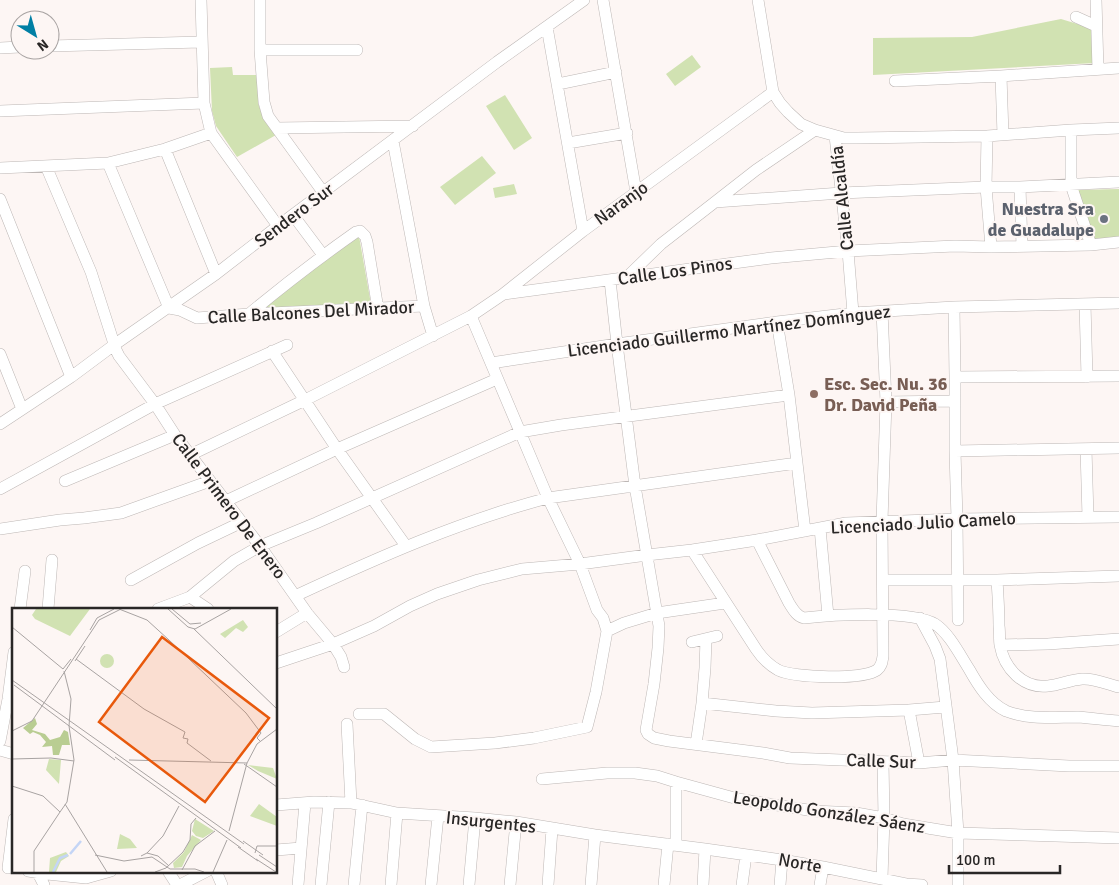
<svg xmlns="http://www.w3.org/2000/svg" width="1119" height="885" viewBox="0 0 1119 885" font-family="Signika,sans-serif">
  <style>
    .green { fill: #d1e2b2 }
    .lines { fill: none; stroke-linecap: round; stroke-linejoin: round }
    .minor-casing { stroke: #bdb7b5; stroke-width: 12 }
    .minor { stroke: #fff; stroke-width: 11 }
    .worship-dot { fill: #6b7280; stroke: #fdf6f4; stroke-width: 2 }
    .education-dot { fill: #8d6e63; stroke: #fdf6f4; stroke-width: 2 }
    .labels { text-anchor: middle; dominant-baseline: central; stroke-width: 4; stroke-linejoin: round; paint-order: stroke }
    .street-label { font-size: 18px; fill: #292726; stroke: #fdf6f4 }
    .worship-label { font-size: 18px; font-weight: bold; fill: #5b616d; stroke: #fdf6f4; text-anchor: end }
    .education-label { font-size: 18px; font-weight: bold; fill: #785e54; stroke: #fdf6f4; text-anchor: start }
    .inset-river { fill: none; stroke: #c4d5f6; stroke-width: 2.5 }
    .inset-road { fill: none; stroke: #a8a3a2; stroke-width: 1 }
    .view { fill: #e8590c; fill-opacity: 0.15; stroke: #e8590c; stroke-width: 2.5 }
    .inset-edge { fill: none; stroke: #292726; stroke-width: 2.5 }
  </style>
  <rect width="100%" height="100%" fill="#fdf6f4"/>
  <path class="green" d="M1061,19L1094,29L1095,63L873,75V38L972,37Z
    M692,55L701,67L675,86L666,74Z
    M232,67L233,75H259L258,103L262,114L276,135L237,157L216,126L212,111L210,68Z
    M505,95L532,138L514,150L486,106Z
    M482,156L496,173L455,205L440,187Z
    M514,184L517,194L495,198L493,188Z
    M1119,189V239L1095,240L1077,190Z
    M359,236L371,304L261,308Z"/>
  <g class="lines">
    <g class="minor-casing">
      <path id="minor" d="M201,0L204,103L211,133L278,226
        M260,0V50L264,102L268,116L323,192
        M603,0L636,192
        M758,0L773,92L780,103L788,112L801,124L815,130L844,138H857L987,136L1071,130L1119,128
        M1096,0L1098,69
        M1076,17L1096,26
        M547,27L583,231
        M50,46L201,42
        M0,48L20,47
        M260,50H357
        M1001,76L1003,135
        M895,81L1001,76L1119,68
        M558,84L616,72
        M0,111L204,103
        M277,128L413,126
        M1071,130V185L1091,245
        M835,136L848,251L853,313
        M987,136L986,187L991,247
        M393,141L424,306L433,336
        M568,143L627,133
        M165,149L216,274
        M108,163L169,308L180,310L197,318L249,314L424,306
        M46,166L91,272L116,350L119,356L155,404L175,435L260,546L307,613L333,644L341,657L344,667
        M0,168L108,163L165,149L211,133
        M1020,187L1022,246
        M0,199L71,377
        M715,202L841,193L986,187H1020L1119,182
        M293,215L323,255
        M627,277L661,244L715,202L756,170L815,130
        M610,280L617,344L635,486L659,626L658,648L654,684L646,730L648,734L654,738L669,741L763,753L790,758L919,763L953,760L1069,766H1119
        M504,294L771,258L848,251L955,246L991,247L1091,245L1119,242
        M1085,304L1087,377
        M954,307L955,377V451L957,519L958,620
        M249,314C284,285 319,258 356,232L360,231L365,236L367,242L378,309
        M471,316L548,498L580,564L597,610L603,618L607,631L624,623L657,613L725,603
        M777,322L789,395L805,531
        M272,351L337,449L406,546
        M0,354L22,409
        M491,363L617,344L777,322L853,313L954,307L1119,303
        M955,377L1119,376
        M886,402L955,401
        M0,424L71,377L114,345L216,274L278,226L497,62L584,0
        M1086,449L1088,517
        M955,451L1119,448
        M190,455L305,400L471,316L502,295L583,231L773,92
        M65,481L175,435
        M0,489L155,404L287,345
        M226,501L337,449L497,379
        M820,528L828,616
        M0,529L60,520L84,518L121,513L210,481
        M757,540L789,603C793,609 796,616 804,618C831,615 913,610 935,624C949,633 960,655 969,669C978,685 989,703 1006,711C1029,720 1054,717 1078,717C1091,718 1105,720 1119,721
        M692,550L756,649C762,658 769,665 778,670C794,678 863,680 877,670C882,666 882,662 883,656L882,521L886,402L882,311
        M131,580L198,543L242,522
        M883,580H997L1119,576
        M997,580C998,595 999,611 999,626C1000,632 999,639 1000,645C1004,668 1023,689 1048,686C1059,685 1070,680 1082,679C1094,678 1107,684 1119,687
        M295,596C377,558 460,521 548,498L797,463
        M190,597L234,561L260,546L316,523L520,432L561,425L789,395
        M20,609L25,571
        M48,609L52,560
        M158,609L190,597L208,609
        M920,618L935,646L940,659L953,760L958,833V885
        M276,632L307,613
        M692,642L717,636
        M1000,645L1048,644L1119,639
        M276,663L333,644L374,626L410,606L437,594L478,580L522,569L580,564L647,555L692,550L757,540L846,523L957,519L1119,517
        M702,703L776,711L812,713L909,710L945,707
        M909,710L919,763
        M359,714H384L415,739L431,747L495,743L534,738L587,727L596,692L607,631
        M347,724L351,803
        M0,741L8,699L14,652
        M696,744L702,703L705,668L706,639
        M0,750L14,754
        M542,779L607,773H635L657,776L676,782L738,799L814,811L856,813L884,818L903,824L958,833L1119,838
        M676,782V845
        M276,805L314,802L351,803L397,813L475,818L516,822L595,835L705,849L782,860L823,867L906,884L922,885
        M276,850L301,848
        M8,868L14,819
        M28,871L47,874L86,878L111,871
        M168,871L177,885
        M216,871L222,885
        M38,873L44,885
        M882,878L884,818L883,762
        M180,885L207,871
        M298,885L305,803
        M321,885L329,802
        M354,885L362,805
        M391,885L397,813
        M431,885L438,816
        M469,885L475,818
        M510,885L516,822
        M548,885L552,829
        M591,885L595,835
        M664,885L668,844
        M703,885L705,849
        M742,885L746,855
        M780,885L782,860
        M820,885L823,867"/>
    </g>
    <use href="#minor" class="minor"/>
  </g>
  <circle class="worship-dot" cx="1104" cy="219" r="5"/>
  <circle class="education-dot" cx="814" cy="394" r="5"/>
  <g class="labels">
    <g class="street-label">
      <text transform="translate(842 198) rotate(-96)">Calle Alcaldía</text>
      <text transform="translate(621 203) rotate(-36)">Naranjo</text>
      <text transform="translate(294 215) rotate(-37)">Sendero Sur</text>
      <text transform="translate(675 271) rotate(-8)">Calle Los Pinos</text>
      <text transform="translate(311 312) rotate(-3)">Calle Balcones Del Mirador</text>
      <text transform="translate(729 331) rotate(-7)">Licenciado Guillermo Martínez Domínguez</text>
      <text transform="translate(229 506) rotate(53)">Calle Primero De Enero</text>
      <text transform="translate(923 523) rotate(-3)">Licenciado Julio Camelo</text>
      <text transform="translate(881 761) rotate(2)">Calle Sur</text>
      <text transform="translate(829 812) rotate(9)">Leopoldo González Sáenz</text>
      <text transform="translate(491 822) rotate(6)">Insurgentes</text>
      <text transform="translate(800 863) rotate(10)">Norte</text>
    </g>
    <g class="worship-label">
      <text x="1094" y="209">Nuestra Sra<tspan x="1094" dy="21">de Guadalupe</tspan></text>
    </g>
    <g class="education-label">
      <text x="824" y="384">Esc. Sec. Nu. 36<tspan x="824" dy="21">Dr. David Peña</tspan></text>
    </g>
  </g>
  <g transform="translate(12 608)">
    <rect width="265" height="265" fill="#fdf6f4"/>
    <path d="M24,1H78L58,28L23,11L20,7ZM231,12L236,19L231,24L224,20L213,30L208,26ZM88 53a7 7 0 1 1 14 0a7 7 0 1 1-14 0ZM37,151L49,152L47,176L34,162ZM236,157L261,160L265,171L246,163ZM247,196L265,209V218L238,208ZM183,211L202,223L191,230L184,228L180,223ZM108,226L118,231L125,240L105,241ZM180,227L189,232L175,248L170,259L162,260L161,255L172,244ZM54,244L57,248L49,253L44,264H37L38,250Z" fill="#d1e2b2"/>
    <path d="M23,110L25,116L20,122L33,126L38,132L48,129L52,122L56,124L58,137H50L47,147H41L40,138L30,139L34,134L28,127L21,124L18,126L11,120Z" fill="#b9cd92"/>
    <path class="inset-river" d="M58,246L69,233M41,264L48,250L56,247"/>
    <path class="inset-road" d="M107,1L135,12L157,32L234,105L249,125L245,130L248,133M156,1L176,19L183,21L219,1M160,1L178,16L189,15M0,19L51,61L59,51M182,21L265,101M78,22L85,10L102,1M64,51L132,101L173,124L171,130L176,131L175,135L199,153M63,53L73,38M0,72L232,236M2,77L103,152M0,123L20,113L87,12L109,1M103,149L229,240M0,151L39,150L62,153M117,152L235,155M232,156L265,179M0,178L31,188L48,204L55,194L62,152L57,118L59,91L52,63M53,196L95,264M217,223L235,155L245,136L265,121M231,233L251,247M226,239L246,253M135,245L151,228L167,198M243,245L245,238H265M83,247L112,253L140,249L158,261H183L192,264M247,247L265,259M129,248L135,245L146,248L157,258M244,251L264,264M170,262L183,238L203,223M22,264V243L48,204M143,264L154,260L171,244L178,232L179,216L184,210M201,264L215,232"/>
    <path class="view" d="M150,29L257,110L193,194L87,114Z"/>
    <rect width="265" height="265" class="inset-edge"/>
  </g>
  <g transform="translate(35 35) rotate(143)"><circle r="24" fill="#fdf6f4" stroke="#a8a3a2"/>
  <path d="M0-4L9 19L0 12L-9 19Z" fill="#007fa4"/>
  <text y="-8" font-size="14" font-weight="bold" text-anchor="middle" fill="#292726">N</text>
  </g>
  <path d="M949 865v8h111v-8" fill="none" stroke="#292726" stroke-width="2.5"/>
  <text x="956" y="865" font-size="15" fill="#292726" stroke="#fdf6f4" stroke-width="4" paint-order="stroke">100 m</text>
</svg>
